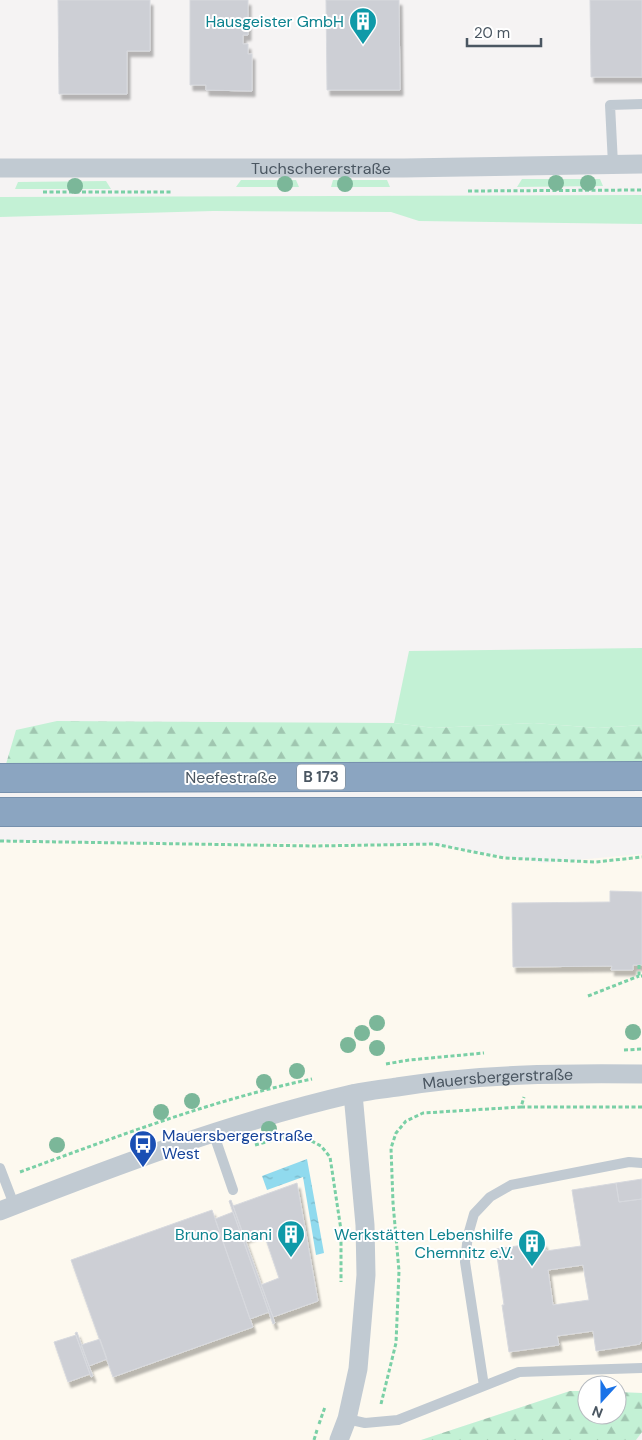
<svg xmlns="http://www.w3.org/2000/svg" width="642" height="1440" viewBox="0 0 642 1440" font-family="'DM Sans',sans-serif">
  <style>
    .commercial { fill: #fdf9ef }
    .grass { fill: #c3f1d5 }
    .forest { fill: url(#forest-firs) }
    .water { fill: url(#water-ripples) }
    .building { fill: #cdcfd5; stroke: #d7d9de; fill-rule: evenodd; filter: url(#shadow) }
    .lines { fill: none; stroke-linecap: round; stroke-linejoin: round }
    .highway-casing { stroke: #7690ad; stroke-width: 30 }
    .path { stroke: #7ad0a6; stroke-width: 3; stroke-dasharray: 4 2.5; stroke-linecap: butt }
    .lane { stroke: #c1cad2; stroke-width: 10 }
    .street { stroke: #c1cad2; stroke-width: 19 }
    .highway { stroke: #8ba5c1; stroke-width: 28 }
    .tree { fill: #7bb799 }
    .labels { text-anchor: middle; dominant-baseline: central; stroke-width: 4; stroke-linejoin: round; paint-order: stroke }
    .shield { fill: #fff; stroke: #808990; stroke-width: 1 }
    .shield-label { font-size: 15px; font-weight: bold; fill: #4a5661 }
    .culture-label { font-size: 16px; fill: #0d838f; stroke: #fff; text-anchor: end }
    .street-label { font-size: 16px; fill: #4a5661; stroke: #fff }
    .transit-label { font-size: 16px; fill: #164399; stroke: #fff; text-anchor: start }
  </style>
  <defs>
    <pattern id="forest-firs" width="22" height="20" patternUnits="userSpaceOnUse" patternTransform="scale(1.25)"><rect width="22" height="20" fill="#c3f1d5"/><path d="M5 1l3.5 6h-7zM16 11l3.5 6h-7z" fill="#a0c6b0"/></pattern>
    <pattern id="water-ripples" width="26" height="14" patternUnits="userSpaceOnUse" patternTransform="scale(1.25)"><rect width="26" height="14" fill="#90daee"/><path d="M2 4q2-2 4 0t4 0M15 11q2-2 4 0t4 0" fill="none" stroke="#78b4c4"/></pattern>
    <filter id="shadow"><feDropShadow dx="3" dy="5.5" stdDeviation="1" flood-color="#0004"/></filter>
  </defs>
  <rect width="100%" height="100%" fill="#f5f3f3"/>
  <path class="commercial" d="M0,841L431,844L544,863L642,854V1393L617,1392V1385H587V1391H570L421,1440H0Z"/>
  <path class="grass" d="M522,179H600L603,186L517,187Z
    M241,180H296L299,187H236Z
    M333,180H387L390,187H331Z
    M106,181L111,189H15L18,182Z
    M642,195V224L419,221L391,212L213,211L0,217V197Z
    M642,648V725L598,728L534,723L434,728L394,723L409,651Z"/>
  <path class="forest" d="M57,721L394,723L434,728L534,723L598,728L642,725V762L479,764H6L16,730Z
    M570,1391H587V1415H617V1392L642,1393V1432L636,1440H421Z"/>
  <path class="water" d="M307,1159L324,1253L316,1255L303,1177L267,1190L262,1176Z"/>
  <path class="building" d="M58,0H150V51H127V94H59Z
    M190,0H248V35H243V44H248V54H252V91L206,90V85H190Z
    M326,0H399L400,90H327Z
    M590,0H642V77H591Z
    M610,891L642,892V965H633V970H611L612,966L513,967L512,903L610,902Z
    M642,1179V1199L619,1202L616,1183Z
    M297,1183L318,1301L273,1317L261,1285L279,1278L263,1231L244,1238L233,1206Z
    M616,1183L619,1202L642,1199V1341L640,1342V1344L596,1351L593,1331L557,1336L559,1345L509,1352L502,1305H504L496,1249L544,1242L546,1251L581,1246L572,1190ZM583,1265L589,1300L553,1305L548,1270Z
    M231,1200L275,1323L273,1324L229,1201Z
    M212,1210L253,1327L113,1377L71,1260Z
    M233,1212L269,1312L250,1319L215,1219Z
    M77,1332L89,1366L93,1376L91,1377L75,1333Z
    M76,1335L90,1374L68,1382L54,1342Z
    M100,1339L107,1359L89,1366L81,1345Z"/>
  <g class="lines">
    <g class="highway-casing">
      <path id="highway" d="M0,778L642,776
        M0,812H642"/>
    </g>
    <path class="path" d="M468,191L642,190
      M43,192H171
      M0,841L315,846L434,844L504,858L596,862L642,857
      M639,965V976H642
      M588,996L639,976
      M624,1050L642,1049
      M386,1064L409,1060L484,1053
      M521,1107H642
      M255,1145L289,1136L306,1138L321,1146L330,1157L341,1230V1282
      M20,1172C116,1137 212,1100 312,1079
      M381,1404L396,1343L399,1271L393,1203L391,1148L396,1133L406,1121L423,1113L521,1107L524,1097
      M319,1424L325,1407
      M314,1440L317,1430"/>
    <path class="lane" d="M613,164L610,105L642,104
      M213,1132L233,1190
      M0,1168L13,1202
      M484,1386L465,1262L468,1235L474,1214L490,1197L511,1185L629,1162L642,1163
      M347,1419L365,1423L398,1420L519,1372L642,1368"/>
    <g class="street">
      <path id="s1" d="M0,168H404L642,164"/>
      <path id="s2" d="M0,1211C115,1166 231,1122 352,1094C366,1091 382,1089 397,1087C478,1074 560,1073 642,1074"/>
      <path d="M339,1440L347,1419L358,1369L366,1275L365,1225L353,1094"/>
    </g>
    <use href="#highway" class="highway"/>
  </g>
  <g class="tree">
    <circle cx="556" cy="183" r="8"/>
    <circle cx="588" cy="183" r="8"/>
    <circle cx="285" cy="184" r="8"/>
    <circle cx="345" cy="184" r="8"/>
    <circle cx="75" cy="186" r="8"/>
    <circle cx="377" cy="1023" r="8"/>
    <circle cx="633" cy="1032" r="8"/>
    <circle cx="362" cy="1033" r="8"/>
    <circle cx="348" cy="1045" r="8"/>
    <circle cx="377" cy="1048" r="8"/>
    <circle cx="297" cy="1071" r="8"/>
    <circle cx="264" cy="1082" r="8"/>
    <circle cx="192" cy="1101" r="8"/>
    <circle cx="161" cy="1112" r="8"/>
    <circle cx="269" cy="1129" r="8"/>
    <circle cx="57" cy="1145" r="8"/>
  </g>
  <defs>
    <g id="building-pin" transform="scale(1.4375)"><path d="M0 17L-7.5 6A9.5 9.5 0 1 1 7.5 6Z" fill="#0f9aa8" stroke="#fff"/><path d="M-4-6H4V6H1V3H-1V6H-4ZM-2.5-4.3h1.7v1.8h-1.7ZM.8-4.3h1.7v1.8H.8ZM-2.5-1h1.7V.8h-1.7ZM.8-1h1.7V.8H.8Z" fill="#fff"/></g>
    <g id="bus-pin" transform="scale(1.4375)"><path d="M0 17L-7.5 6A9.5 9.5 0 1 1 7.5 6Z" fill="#1a4fb4" stroke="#fff"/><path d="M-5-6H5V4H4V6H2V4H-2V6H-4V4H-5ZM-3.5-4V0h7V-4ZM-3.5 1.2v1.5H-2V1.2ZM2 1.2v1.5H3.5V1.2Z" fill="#fff"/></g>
  </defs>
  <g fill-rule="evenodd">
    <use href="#building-pin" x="363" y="21"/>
    <use href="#bus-pin" x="143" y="1144"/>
    <use href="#building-pin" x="291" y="1234"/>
    <use href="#building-pin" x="532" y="1243"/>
  </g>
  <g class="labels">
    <rect class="shield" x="297" y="764.5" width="48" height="25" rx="4"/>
    <g class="shield-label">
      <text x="321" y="777">B 173</text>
    </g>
    <g class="culture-label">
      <text x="344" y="21">Hausgeister GmbH</text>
      <text x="272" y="1234">Bruno Banani</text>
      <text x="513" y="1234">Werkstätten Lebenshilfe<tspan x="513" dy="18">Chemnitz e.V.</tspan></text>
    </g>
    <g class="street-label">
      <text stroke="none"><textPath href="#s1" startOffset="321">Tuchschererstraße</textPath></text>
      <text x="231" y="777">Neefestraße</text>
      <text stroke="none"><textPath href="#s2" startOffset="518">Mauersbergerstraße</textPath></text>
    </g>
    <g class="transit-label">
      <text x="162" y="1135">Mauersbergerstraße<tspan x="162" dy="18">West</tspan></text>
    </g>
  </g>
  <g transform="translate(602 1400) rotate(201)"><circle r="24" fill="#ffffff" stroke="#b7bbc0"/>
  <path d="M0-4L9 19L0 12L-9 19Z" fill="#1a73e8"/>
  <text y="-8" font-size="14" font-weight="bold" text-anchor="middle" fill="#4a5661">N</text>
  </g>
  <path d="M467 38v8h74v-8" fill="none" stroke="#4a5661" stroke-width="2.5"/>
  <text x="474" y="38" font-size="15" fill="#4a5661" stroke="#ffffff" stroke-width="4" paint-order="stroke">20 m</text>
</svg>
